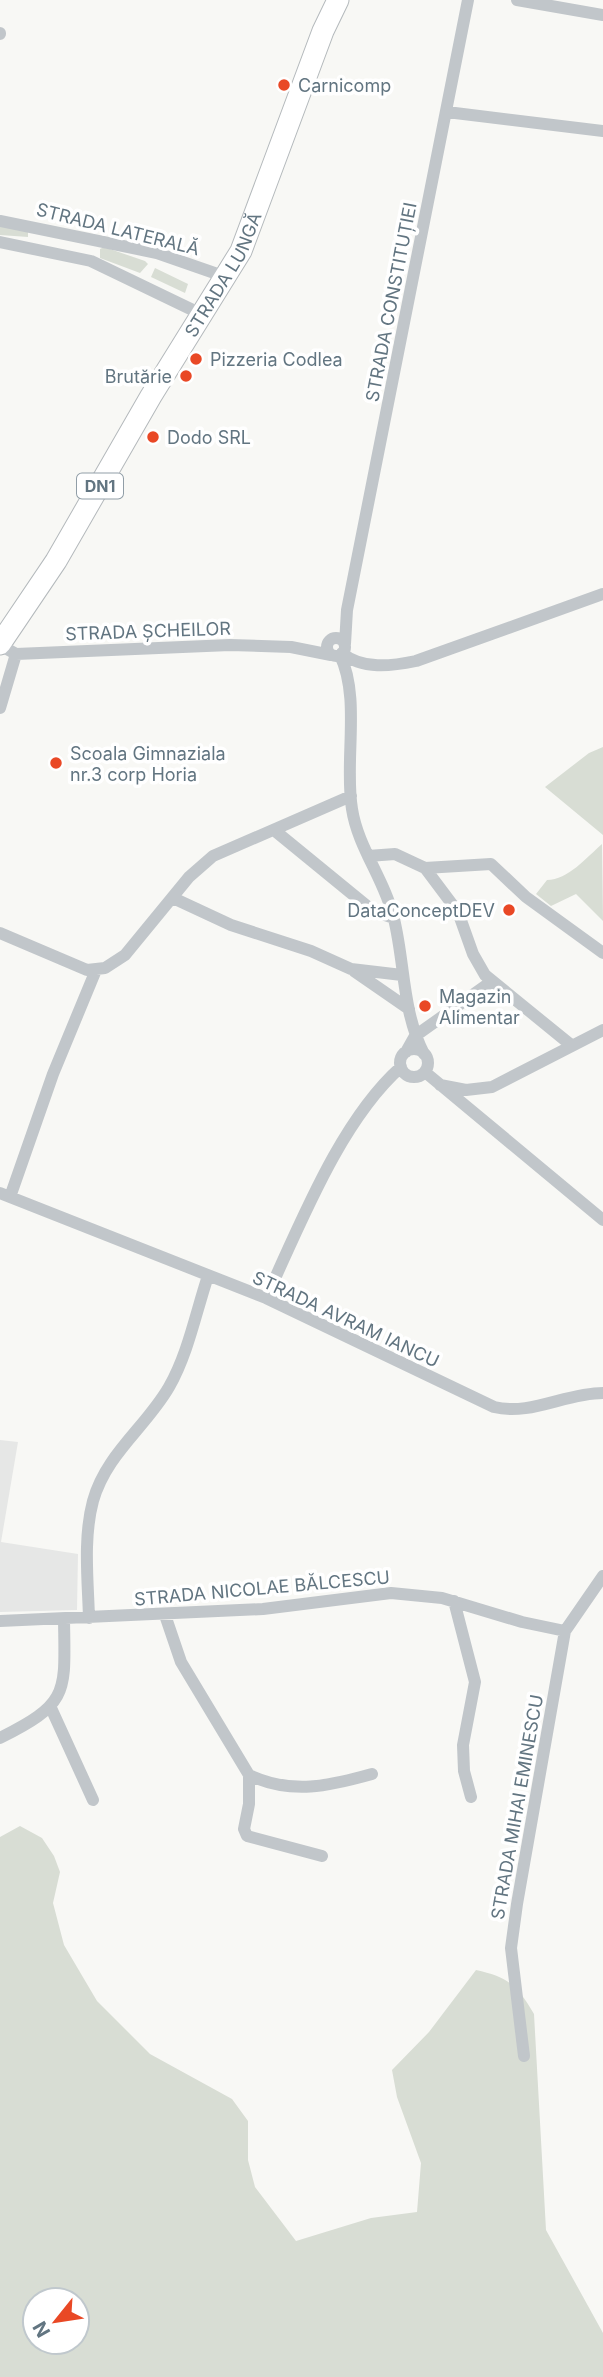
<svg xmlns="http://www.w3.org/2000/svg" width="603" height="2377" viewBox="0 0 603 2377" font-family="Inter,sans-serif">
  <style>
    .built { fill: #e6e7e6 }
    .green { fill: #d8ddd4; fill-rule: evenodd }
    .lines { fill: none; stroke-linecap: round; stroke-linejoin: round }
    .highway-casing { stroke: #b4b9bc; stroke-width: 23 }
    .street { stroke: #c1c6ca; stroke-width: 12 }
    .highway { stroke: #fff; stroke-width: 21 }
    .poi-dot { fill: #e94825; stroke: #fff; stroke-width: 2.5 }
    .labels { text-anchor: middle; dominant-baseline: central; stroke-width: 7; stroke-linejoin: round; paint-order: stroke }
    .shield { fill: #fff; stroke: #919ea7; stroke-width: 2 }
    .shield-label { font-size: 16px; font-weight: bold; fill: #627581 }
    .poi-label { font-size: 18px; fill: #627581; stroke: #fff; text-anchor: start }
    .street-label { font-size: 18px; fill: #627581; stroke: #fff }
  </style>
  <rect width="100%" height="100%" fill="#f8f8f5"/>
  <path class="built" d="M0,1440L18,1442L1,1542L78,1554L77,1610L0,1612Z"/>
  <path class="green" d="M0,226L28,231V237L0,235Z
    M104,247L145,261L148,264L140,273L100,258V249Z
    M155,268L188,284L185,293L151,277Z
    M603,747V835L545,787L589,753Z
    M602,844L603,921L576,894L551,906L536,894L547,880C568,880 587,857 602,844Z
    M20,1826L42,1838L54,1856L60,1872L53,1903L64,1945L97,2001L150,2054L232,2099L248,2121V2160L255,2187L296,2241L371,2218L417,2212L421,2163L397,2097L392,2070L429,2032L476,1970C508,1977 517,1985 534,2014L546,2230L603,2333V2377H0V1837ZM35,2300H77V2342H35Z"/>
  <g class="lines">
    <g class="highway-casing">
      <g id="highway">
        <path id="s1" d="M0,644L56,561L151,396L241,251L323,31L338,0"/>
      </g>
    </g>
    <path class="street" d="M517,0L603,15
      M0,34V33
      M447,112L603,131
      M0,221L157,253L226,277
      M0,242L91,261L201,314
      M327 647a9 9 0 1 1 18 0a9 9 0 1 1-18 0Z
      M345,644L347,610L468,0
      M0,645L16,654L230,645L291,647L331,655
      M342,653C362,670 392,666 416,661L603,594
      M340,655C361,698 344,762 352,809C358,848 385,880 394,919C405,964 402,1011 424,1054
      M0,708L16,654
      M274,830L373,911L394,918
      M368,856L395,854L425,868L491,864L526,897L603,953
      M425,868L458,912L473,954L485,975L571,1045
      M173,898L231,925L311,951L351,969L402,975
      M0,933L87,970L105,968L125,955L189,877L213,856L351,796
      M354,971L409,1009
      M400 1063a14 14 0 1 1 28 0a14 14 0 1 1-28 0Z
      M406,1052L415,1036L491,982
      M425,1072L603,1220
      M440,1085L466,1090L492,1087L603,1030
      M0,1193L266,1298L494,1407C530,1416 566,1393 603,1393
      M10,1197L53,1074L96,970
      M266,1298C300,1225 340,1121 401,1067
      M454,1601L475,1682L463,1745L464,1771L471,1797
      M165,1615L181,1662L249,1775V1804L244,1829L247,1836L322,1856
      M89,1618C88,1581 83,1538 93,1501C106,1454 146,1427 169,1387C188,1354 196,1312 208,1276
      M0,1621L263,1609L391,1593L442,1598L522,1622L565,1631
      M51,1708L93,1800
      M0,1738C70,1703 65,1693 64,1619
      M249,1775C292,1795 329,1786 372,1774
      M524,2056L511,1948L517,1904L565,1631L603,1576"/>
    <use href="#highway" class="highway"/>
  </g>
  <g class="poi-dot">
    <circle cx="284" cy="85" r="7"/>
    <circle cx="196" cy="359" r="7"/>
    <circle cx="186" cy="376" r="7"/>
    <circle cx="153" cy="437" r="7"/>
    <circle cx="56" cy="763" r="7"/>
    <circle cx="509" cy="910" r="7"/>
    <circle cx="425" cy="1006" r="7"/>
  </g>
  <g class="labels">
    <rect class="shield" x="77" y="473.5" width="46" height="25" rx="5"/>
    <g class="shield-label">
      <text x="100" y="486">DN1</text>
    </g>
    <g class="poi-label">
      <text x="298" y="85">Carnicomp</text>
      <text x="210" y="359">Pizzeria Codlea</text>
      <text x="172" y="376" text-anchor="end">Brutărie</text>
      <text x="167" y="437">Dodo SRL</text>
      <text x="70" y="753">Scoala Gimnaziala<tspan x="70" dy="21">nr.3 corp Horia</tspan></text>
      <text x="495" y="910" text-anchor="end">DataConceptDEV</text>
      <text x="439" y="996">Magazin<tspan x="439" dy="21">Alimentar</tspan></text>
    </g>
    <g class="street-label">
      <text transform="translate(118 229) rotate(14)">STRADA LATERALĂ</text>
      <text stroke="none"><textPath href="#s1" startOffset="432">STRADA LUNGĂ</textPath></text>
      <text transform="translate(391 302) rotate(-79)">STRADA CONSTITUȚIEI</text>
      <text transform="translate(148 631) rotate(-2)">STRADA ȘCHEILOR</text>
      <text transform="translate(346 1319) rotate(25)">STRADA AVRAM IANCU</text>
      <text transform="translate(262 1588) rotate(-5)">STRADA NICOLAE BĂLCESCU</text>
      <text transform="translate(517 1807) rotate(-80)">STRADA MIHAI EMINESCU</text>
    </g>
  </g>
  <g transform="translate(56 2321) rotate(240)"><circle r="33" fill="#ffffff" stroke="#c0c8cd" stroke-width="2"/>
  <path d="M0-5L12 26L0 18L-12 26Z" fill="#e94825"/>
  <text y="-10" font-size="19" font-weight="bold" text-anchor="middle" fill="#627581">N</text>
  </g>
</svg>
